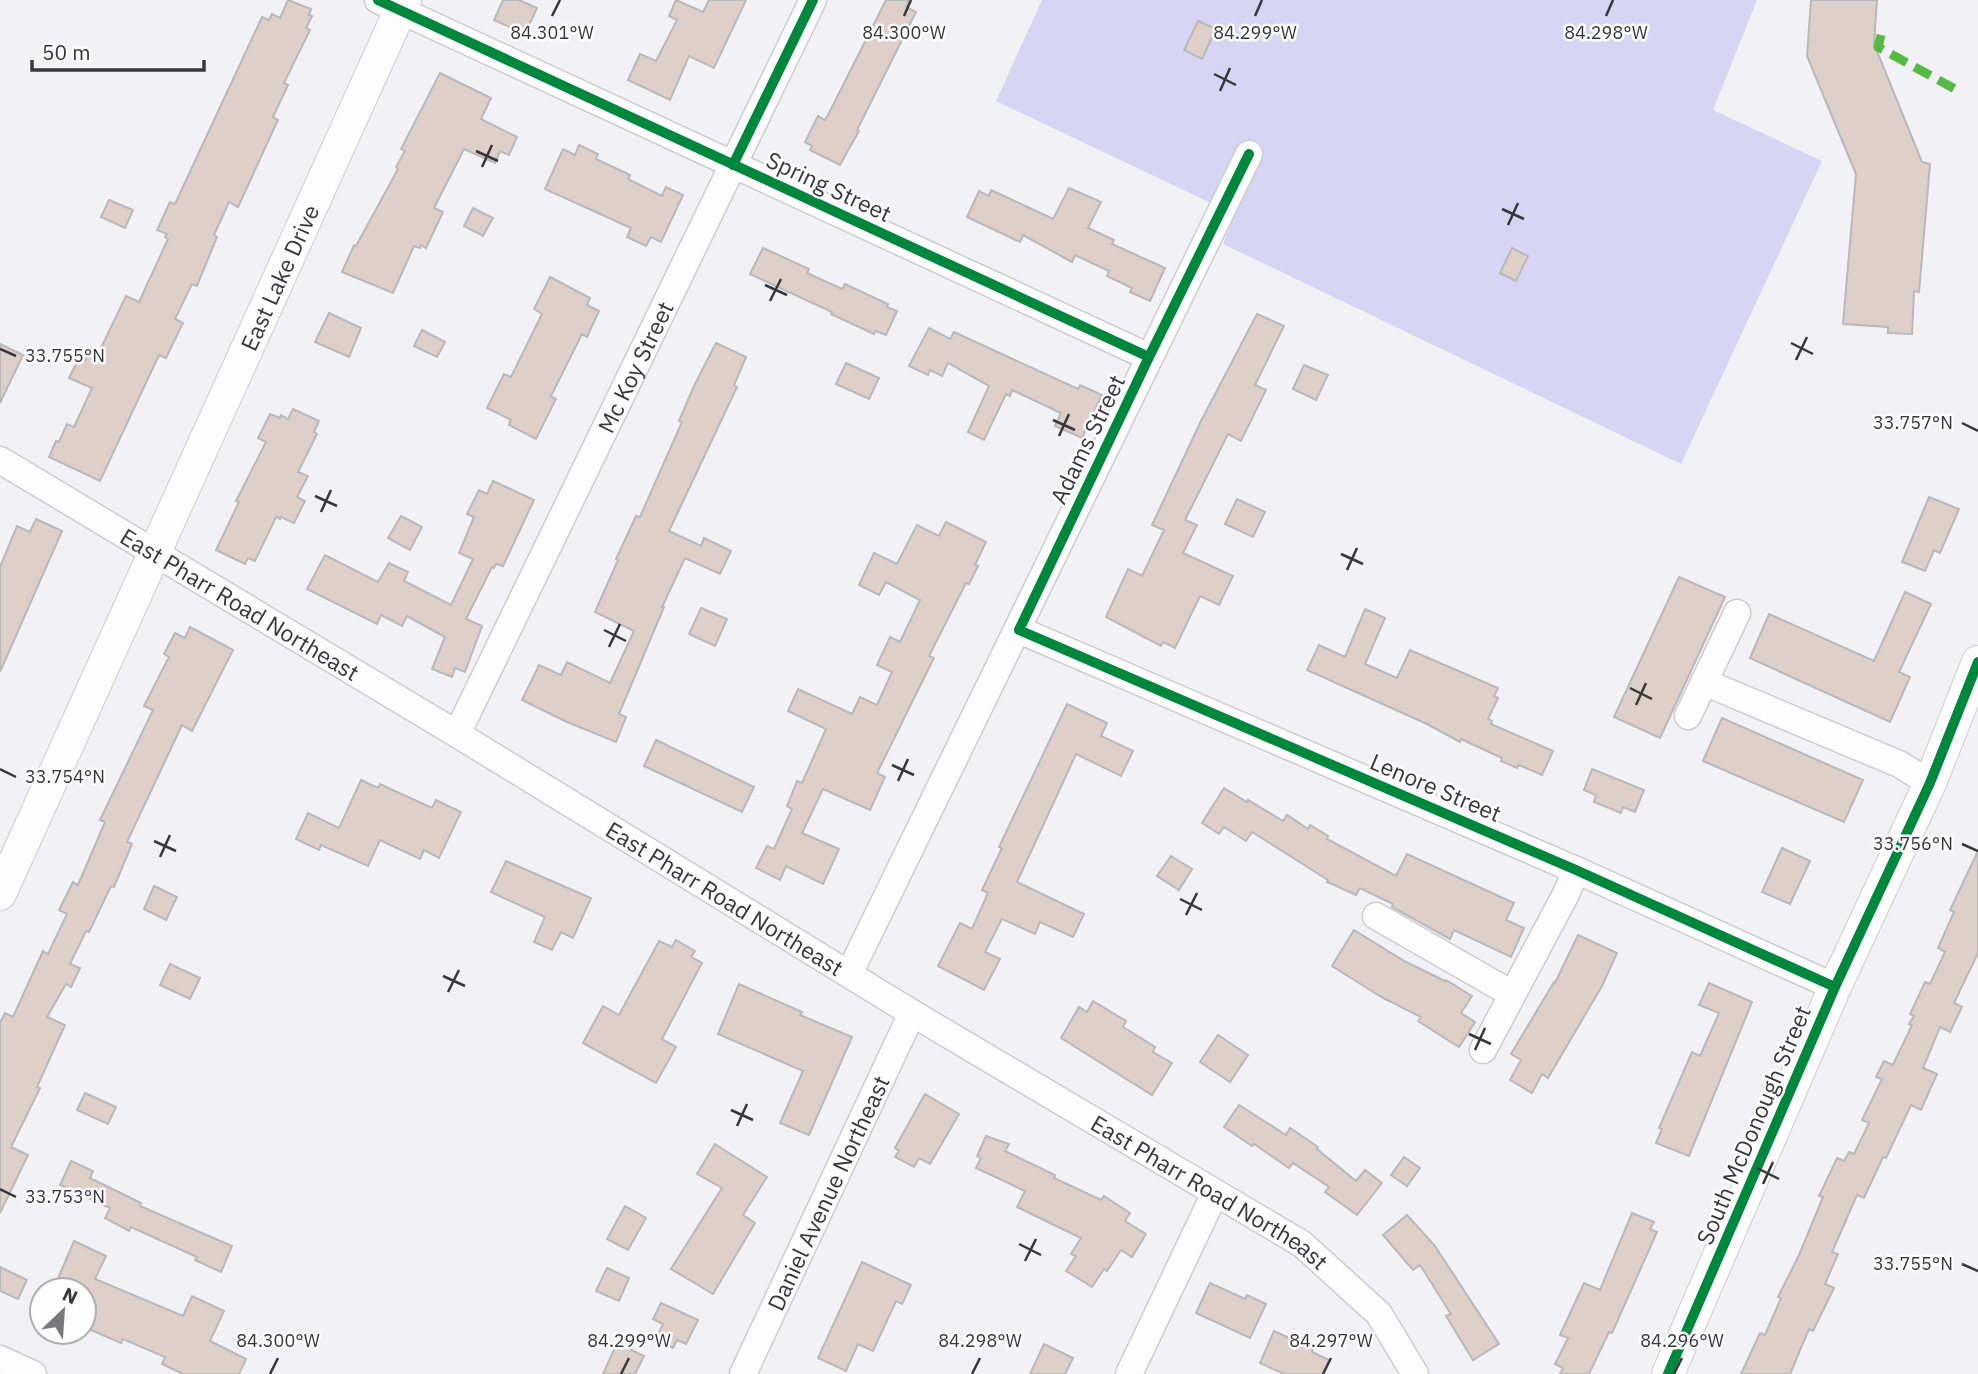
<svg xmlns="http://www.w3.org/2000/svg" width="1978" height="1374" viewBox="0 0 1978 1374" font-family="'IBM Plex Sans',sans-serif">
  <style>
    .green { fill: #d8d4f3 }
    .building { fill: #decfc9; stroke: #b9b8ba; stroke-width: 2 }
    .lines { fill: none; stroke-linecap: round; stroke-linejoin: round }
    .minor-casing { stroke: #cdcdd1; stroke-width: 29 }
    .tertiary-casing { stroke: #cdcdd1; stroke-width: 34 }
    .minor { stroke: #fdfdfe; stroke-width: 26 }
    .tertiary { stroke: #fdfdfe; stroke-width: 32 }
    .quiet { stroke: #58b947; stroke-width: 9; stroke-dasharray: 18 9; stroke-linecap: butt }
    .cycleway-casing { stroke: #fdfdff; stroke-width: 15 }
    .cycleway { stroke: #00873e; stroke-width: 10 }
    .ticks { fill: none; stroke: #38383b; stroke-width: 2.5 }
    .labels { text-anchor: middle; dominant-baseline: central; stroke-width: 5; stroke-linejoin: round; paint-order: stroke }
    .street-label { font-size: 23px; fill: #38383b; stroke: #fdfdff }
    .ticks-label { font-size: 18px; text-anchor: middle; fill: #38383b; stroke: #fdfdff; stroke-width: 5; stroke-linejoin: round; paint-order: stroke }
  </style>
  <rect width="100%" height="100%" fill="#f1f1f6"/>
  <path class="green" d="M1042,0H1757L1713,110L1822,161L1681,464L1223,244L1234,214L996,101Z"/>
  <path class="building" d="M288,0L311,9L309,15L312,16L306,28L310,30L284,83L288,85L273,117L278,120L238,207L229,202L214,235L217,237L197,286L192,284L175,319L183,323L166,358L159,355L100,481L49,457L56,441L59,442L67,424L74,427L92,388L69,378L79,358L85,361L91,348L99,352L126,296L139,302L168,239L165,237L167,234L157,230L170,202L175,204L262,17L269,20L272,14L280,18Z
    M503,0H519L537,8L525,34L494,20Z
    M676,0L703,12L709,0H746L714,68L689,56L670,100L628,80L640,54L656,61L677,20L669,16Z
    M886,0H909L906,7L916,12L857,130L859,131L840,165L810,150L812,146L805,142L818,116L825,120L828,115Z
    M1811,0H1877L1874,44L1922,162L1930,164L1919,292L1914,291L1912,334L1888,333V327L1843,324L1856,174L1807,56Z
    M1198,21L1216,29L1202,59L1184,50Z
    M440,73L491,98L481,119L517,137L509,155L500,151L495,163L464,149L434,208L443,212L426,248L421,245L420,248L414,246L393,293L342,272L354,245L356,246L398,169L396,167L405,151L401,149Z
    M579,145L598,154L596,159L630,175L628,179L662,196L666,187L683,195L661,242L651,237L646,246L627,237L631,228L545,189L563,149L575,155Z
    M1069,188L1101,202L1088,228L1114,240L1112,244L1165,268L1150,301L1130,292L1132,288L1107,276L1109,271L1075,255L1072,262L1023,235L1020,242L967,217L979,191L989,196L991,190L1053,219Z
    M109,200L133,210L125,228L101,217Z
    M473,208L493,218L483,236L464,226Z
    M763,248L809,269L807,273L842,289L845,284L888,304L887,307L897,311L886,335L875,331L874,334L831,314L832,312L750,274Z
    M1512,248L1528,256L1516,281L1500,273Z
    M550,277L590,298L587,305L599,311L587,337L582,334L551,396L556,399L536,439L509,425L511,420L487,408L504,374L511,377L542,314L534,309Z
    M329,313L361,328L349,357L315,342Z
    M1257,314L1284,326L1255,385L1266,390L1241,441L1228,434L1185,520L1197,525L1183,553L1233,576L1219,605L1200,596L1175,648L1163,642L1161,646L1106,617L1128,569L1142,576L1164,530L1152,525L1201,421Z
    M929,328L950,339L954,332L1078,389L1080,385L1102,395L1082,438L1055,426L1061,413L1012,390L1010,396L1006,394L984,440L968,432L989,386L948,363L942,376L930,370L928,375L909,366Z
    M422,330L445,342L437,357L414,346Z
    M716,343L746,357L734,385L737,387L669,531L701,546L704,538L731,551L720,574L685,558L662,607H664L619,714L626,717L616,742L567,722L522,700L539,665L561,675L567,662L610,683L634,631L595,612L618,560L616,559L636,516L640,517L682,422L679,421L694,386Z
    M0,344L23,355L0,403Z
    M846,363L879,378L869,399L836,384Z
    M1304,365L1328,375L1316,400L1293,389Z
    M293,409L319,421L314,432L317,434L298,472L308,476L297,497L305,501L294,523L281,517L280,519L276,517L255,561L248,558L245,564L216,550L239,502L236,501L266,442L258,438L270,414L280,418L281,415L288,419Z
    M493,481L534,500L503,566L496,564L494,568L492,567L466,619L482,626L465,672L455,668L452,677L432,669L445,637L407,616L402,626L381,615L377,624L307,589L325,555L378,582L389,563L408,572L404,581L451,605L473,559L459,553L474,517L467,514L479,490L487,494Z
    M1929,497L1959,509L1940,553L1934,550L1925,571L1902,562Z
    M1237,499L1265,512L1253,537L1225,524Z
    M401,516L422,527L410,550L388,538Z
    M36,519L62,531L0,672V567L17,526L30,532Z
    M946,522L986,542L975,565L978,566L969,584L966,583L929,656L934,658L877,773L885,777L870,810L823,789L802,833L839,849L823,884L786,866L780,880L756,868L767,846L774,849L792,809L787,806L797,781L802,783L826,729L788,711L798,689L852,714L860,697L877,705L892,672L877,665L890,637L900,642L920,600L886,582L879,595L859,585L874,553L897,564L917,525L939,536Z
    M1679,577L1725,597L1660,738L1614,717Z
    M1905,592L1931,604L1899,672L1910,677L1890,722L1750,658L1769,614L1874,661Z
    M701,608L727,619L715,646L689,634Z
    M1365,609L1385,618L1365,664L1397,678L1410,650L1498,688L1494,696L1498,698L1488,719L1492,721L1491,724L1553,751L1542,775L1519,765L1517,768L1501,761L1502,758L1461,739L1460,742L1427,724L1307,670L1319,645L1345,657Z
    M190,627L233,650L192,731L182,725L127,842L132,844L114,887L111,886L89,932L86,931L70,964L80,968L71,987L66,984L47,1017L65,1025L37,1087L40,1088L11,1147L28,1155L0,1213V1023L5,1013L13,1017L43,951L48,954L67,914L59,910L73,882L78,885L105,822L100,820L153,710L144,706L169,657L164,654L175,633L185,638Z
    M1067,704L1107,723L1101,736L1133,751L1121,776L1076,754L1017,882L1084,914L1073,937L1040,922L1035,934L1002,919L985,952L1000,959L984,990L938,966L960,923L972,929L988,893L982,890L1002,848L999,847Z
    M1722,718L1863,780L1844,822L1703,761Z
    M656,740L754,787L742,812L644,766Z
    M1592,769L1644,790L1635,812L1623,807L1621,813L1594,802L1596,795L1584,790Z
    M361,780L378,788L380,784L432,808L436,800L461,812L439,858L424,850L420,859L380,840L368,866L321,845L319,850L296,839L308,813L339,828Z
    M1224,788L1247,802L1248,800L1283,821L1287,815L1308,829L1310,825L1328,836L1327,839L1396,876L1407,854L1514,903L1506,920L1524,928L1511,957L1454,930L1450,939L1392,907L1393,904L1360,888L1356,895L1327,882L1328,880L1252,832L1246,841L1224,827L1219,834L1202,823Z
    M1782,848L1810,861L1790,904L1762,892Z
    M1978,851V953L1954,1003L1962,1007L1950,1032L1940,1027L1923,1068L1937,1074L1921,1110L1911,1105L1886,1158L1883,1157L1864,1198L1857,1195L1832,1252L1838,1254L1825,1284L1834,1288L1813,1331L1809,1329L1790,1374H1741L1760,1333L1765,1335L1781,1298L1778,1297L1799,1255L1823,1197L1819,1196L1837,1158L1844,1161L1849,1152L1854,1154L1869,1123L1862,1120L1882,1079L1876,1077L1884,1061L1893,1065L1912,1025L1909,1024L1914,1016L1910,1014L1925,982L1930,984L1945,952L1938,948L1954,912L1950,910Z
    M1171,856L1192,869L1179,890L1157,876Z
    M506,861L591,898L573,938L561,932L552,950L534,942L545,917L491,892Z
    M154,886L177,897L166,920L144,909Z
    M1354,930L1406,962L1445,981L1446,980L1472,996L1461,1013L1475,1022L1459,1047L1418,1021L1421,1017L1381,997L1332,966Z
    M1578,935L1617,953L1602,986L1548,1078L1542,1074L1532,1093L1510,1080L1521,1060L1511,1054L1554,982L1555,983Z
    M676,940L695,951L691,957L702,963L662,1039L676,1047L656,1083L583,1043L603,1006L619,1015L659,941L672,947Z
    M170,964L200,978L190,999L160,985Z
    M1709,983L1752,1002L1689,1156L1656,1143L1662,1129L1659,1128L1692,1052L1700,1056L1719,1013L1699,1005Z
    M739,984L802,1012L800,1015L852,1037L809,1135L780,1123L803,1071L718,1034Z
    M1093,1001L1126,1021L1123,1027L1155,1047L1153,1052L1172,1063L1152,1095L1061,1038L1079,1007L1087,1012Z
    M1218,1035L1248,1055L1230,1082L1200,1062Z
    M85,1093L116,1107L108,1124L77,1110Z
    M925,1094L959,1114L930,1164L919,1158L914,1167L895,1157L899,1151L895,1148Z
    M1239,1105L1286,1135L1290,1128L1318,1147L1317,1149L1356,1181L1365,1170L1382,1183L1357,1215L1325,1192L1329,1187L1293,1163L1289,1168L1254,1144L1252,1146L1224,1127Z
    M986,1136L1009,1144L1005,1151L1055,1175L1054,1178L1101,1200L1104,1196L1130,1213L1125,1221L1146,1234L1132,1257L1121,1250L1107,1271L1104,1269L1092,1287L1066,1271L1076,1256L1071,1254L1081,1238L1017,1207L1025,1191L976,1168L981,1158L977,1156Z
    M715,1144L767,1177L743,1215L755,1223L713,1294L671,1269L722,1188L697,1174Z
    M1404,1157L1420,1168L1407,1186L1391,1175Z
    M71,1161L93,1171L90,1178L141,1203L140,1206L232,1246L221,1272L195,1260L197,1257L131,1227L129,1231L105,1218L110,1208L60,1185Z
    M625,1206L646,1218L628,1250L607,1239Z
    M1632,1213L1654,1222L1650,1229L1657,1232L1612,1333L1609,1332L1589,1374H1560L1563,1368L1555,1364L1568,1338L1560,1335L1584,1283L1600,1290Z
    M1407,1215L1435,1246L1499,1344L1473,1360L1446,1316L1451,1314L1420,1265L1413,1270L1383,1235Z
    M74,1241L106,1256L95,1279L183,1316L192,1296L224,1311L210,1341L246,1359L239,1374H183L162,1364L165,1357L123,1339L121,1343L84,1327V1290H53Z
    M862,1262L911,1285L902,1304L896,1301L873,1351L858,1344L846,1371L818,1358Z
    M0,1267L27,1280L18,1299L0,1291Z
    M607,1268L629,1278L619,1301L596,1291Z
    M1210,1283L1245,1299L1247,1295L1266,1304L1250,1338L1196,1313Z
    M661,1303L698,1320L686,1344L677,1340L673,1348L656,1339L663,1324L653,1319Z
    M1274,1331L1313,1349L1312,1352L1329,1360L1323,1374H1284L1260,1363Z
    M617,1343L644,1356L635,1374H603Z
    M1044,1344L1073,1358L1065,1374H1030Z"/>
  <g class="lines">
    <g class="minor-casing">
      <g id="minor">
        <path d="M378,0L1149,357"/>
        <path id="s1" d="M0,460L457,734L912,1013L1302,1244L1379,1314L1415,1374"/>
        <path d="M1019,630L1576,870L1835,987"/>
        <path d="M1704,682L1899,764L1930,783"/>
        <path d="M1688,716L1737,613"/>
        <path id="s2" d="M457,734L813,0"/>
        <path d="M1376,916L1512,994"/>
        <path d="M849,974L1249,154"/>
        <path d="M1483,1050L1566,894L1576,870"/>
        <path d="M0,1359L33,1374"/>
        <path id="s3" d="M743,1374L912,1013"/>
        <path d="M1129,1374L1215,1193"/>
      </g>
    </g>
    <g class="tertiary-casing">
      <g id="tertiary">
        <path id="s4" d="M0,894L405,0"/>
        <path d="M1668,1374L1835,987L1930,783L1978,662"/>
      </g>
    </g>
    <use href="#minor" class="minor"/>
    <use href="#tertiary" class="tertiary"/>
    <path class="quiet" d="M1881,35L1878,47L1955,89"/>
    <g class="cycleway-casing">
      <path id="cycleway" d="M378,0L1149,357
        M1249,154L1149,357L1019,630L1576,870L1835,987
        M733,165L813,0
        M1668,1374L1835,987L1930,783L1978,662"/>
    </g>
    <use href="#cycleway" class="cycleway"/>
  </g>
  <path class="ticks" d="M552,16L560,0M904,16L911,0M1255,16L1262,0M1606,16L1613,0M1214,74L1236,85M1220,91L1230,68M476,151L498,161M482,167L492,145M1502,209L1524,219M1508,225L1518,203M765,285L787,295M770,301L781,279M1791,343L1813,354M0,349L16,356M1796,360L1807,337M1053,420L1075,430M1962,423L1978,431M1059,436L1069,414M315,496L337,506M321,512L331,490M1341,554L1363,564M1347,570L1357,548M604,630L626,641M609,647L620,624M1630,688L1652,699M1636,705L1646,683M892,765L914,775M0,769L16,777M898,781L908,759M154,841L176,851M1962,844L1978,851M160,857L170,835M1180,899L1202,910M1186,915L1197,893M443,976L465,986M448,992L459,970M1469,1034L1491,1044M1475,1050L1485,1028M731,1110L753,1120M737,1126L747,1104M1757,1168L1779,1179M1763,1184L1773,1162M0,1189L16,1197M1019,1244L1041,1255M1025,1261L1036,1239M1962,1264L1978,1271M270,1374L278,1358M621,1374L629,1358M972,1374L980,1358M1323,1374L1331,1358M1674,1374L1682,1358"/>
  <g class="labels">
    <g class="street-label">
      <text transform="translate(829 186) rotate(25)">Spring Street</text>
      <text stroke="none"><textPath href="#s4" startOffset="677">East Lake Drive</textPath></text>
      <text stroke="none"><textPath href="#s2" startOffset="408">Mc Koy Street</textPath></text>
      <text transform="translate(1087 439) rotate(-64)">Adams Street</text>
      <text stroke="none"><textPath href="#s1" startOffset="280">East Pharr Road Northeast</textPath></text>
      <text transform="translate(1436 787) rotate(23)">Lenore Street</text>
      <text stroke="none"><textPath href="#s1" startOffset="847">East Pharr Road Northeast</textPath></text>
      <text transform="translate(1753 1125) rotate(-67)">South McDonough Street</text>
      <text stroke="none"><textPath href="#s3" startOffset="200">Daniel Avenue Northeast</textPath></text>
      <text stroke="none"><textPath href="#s1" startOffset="1414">East Pharr Road Northeast</textPath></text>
    </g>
  </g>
  <g class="ticks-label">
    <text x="552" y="39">84.301°W</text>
    <text x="904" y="39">84.300°W</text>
    <text x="1255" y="39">84.299°W</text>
    <text x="1606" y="39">84.298°W</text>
    <text x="65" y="362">33.755°N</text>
    <text x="1913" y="429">33.757°N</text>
    <text x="65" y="783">33.754°N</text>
    <text x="1913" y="850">33.756°N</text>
    <text x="65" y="1203">33.753°N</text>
    <text x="1913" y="1270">33.755°N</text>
    <text x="278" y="1347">84.300°W</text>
    <text x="1331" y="1347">84.297°W</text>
    <text x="629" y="1347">84.299°W</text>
    <text x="980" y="1347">84.298°W</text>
    <text x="1682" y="1347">84.296°W</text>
  </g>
  <g transform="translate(63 1311) rotate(25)"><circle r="33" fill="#fdfdff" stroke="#aeaeb1" stroke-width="2"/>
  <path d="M0-5L12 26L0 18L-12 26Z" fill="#79797c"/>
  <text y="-10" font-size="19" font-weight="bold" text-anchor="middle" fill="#38383b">N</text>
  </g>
  <path d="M32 60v10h172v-10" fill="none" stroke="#38383b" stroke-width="3.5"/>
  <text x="42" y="60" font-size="21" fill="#38383b" stroke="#fdfdff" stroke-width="5" paint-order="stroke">50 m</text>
</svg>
